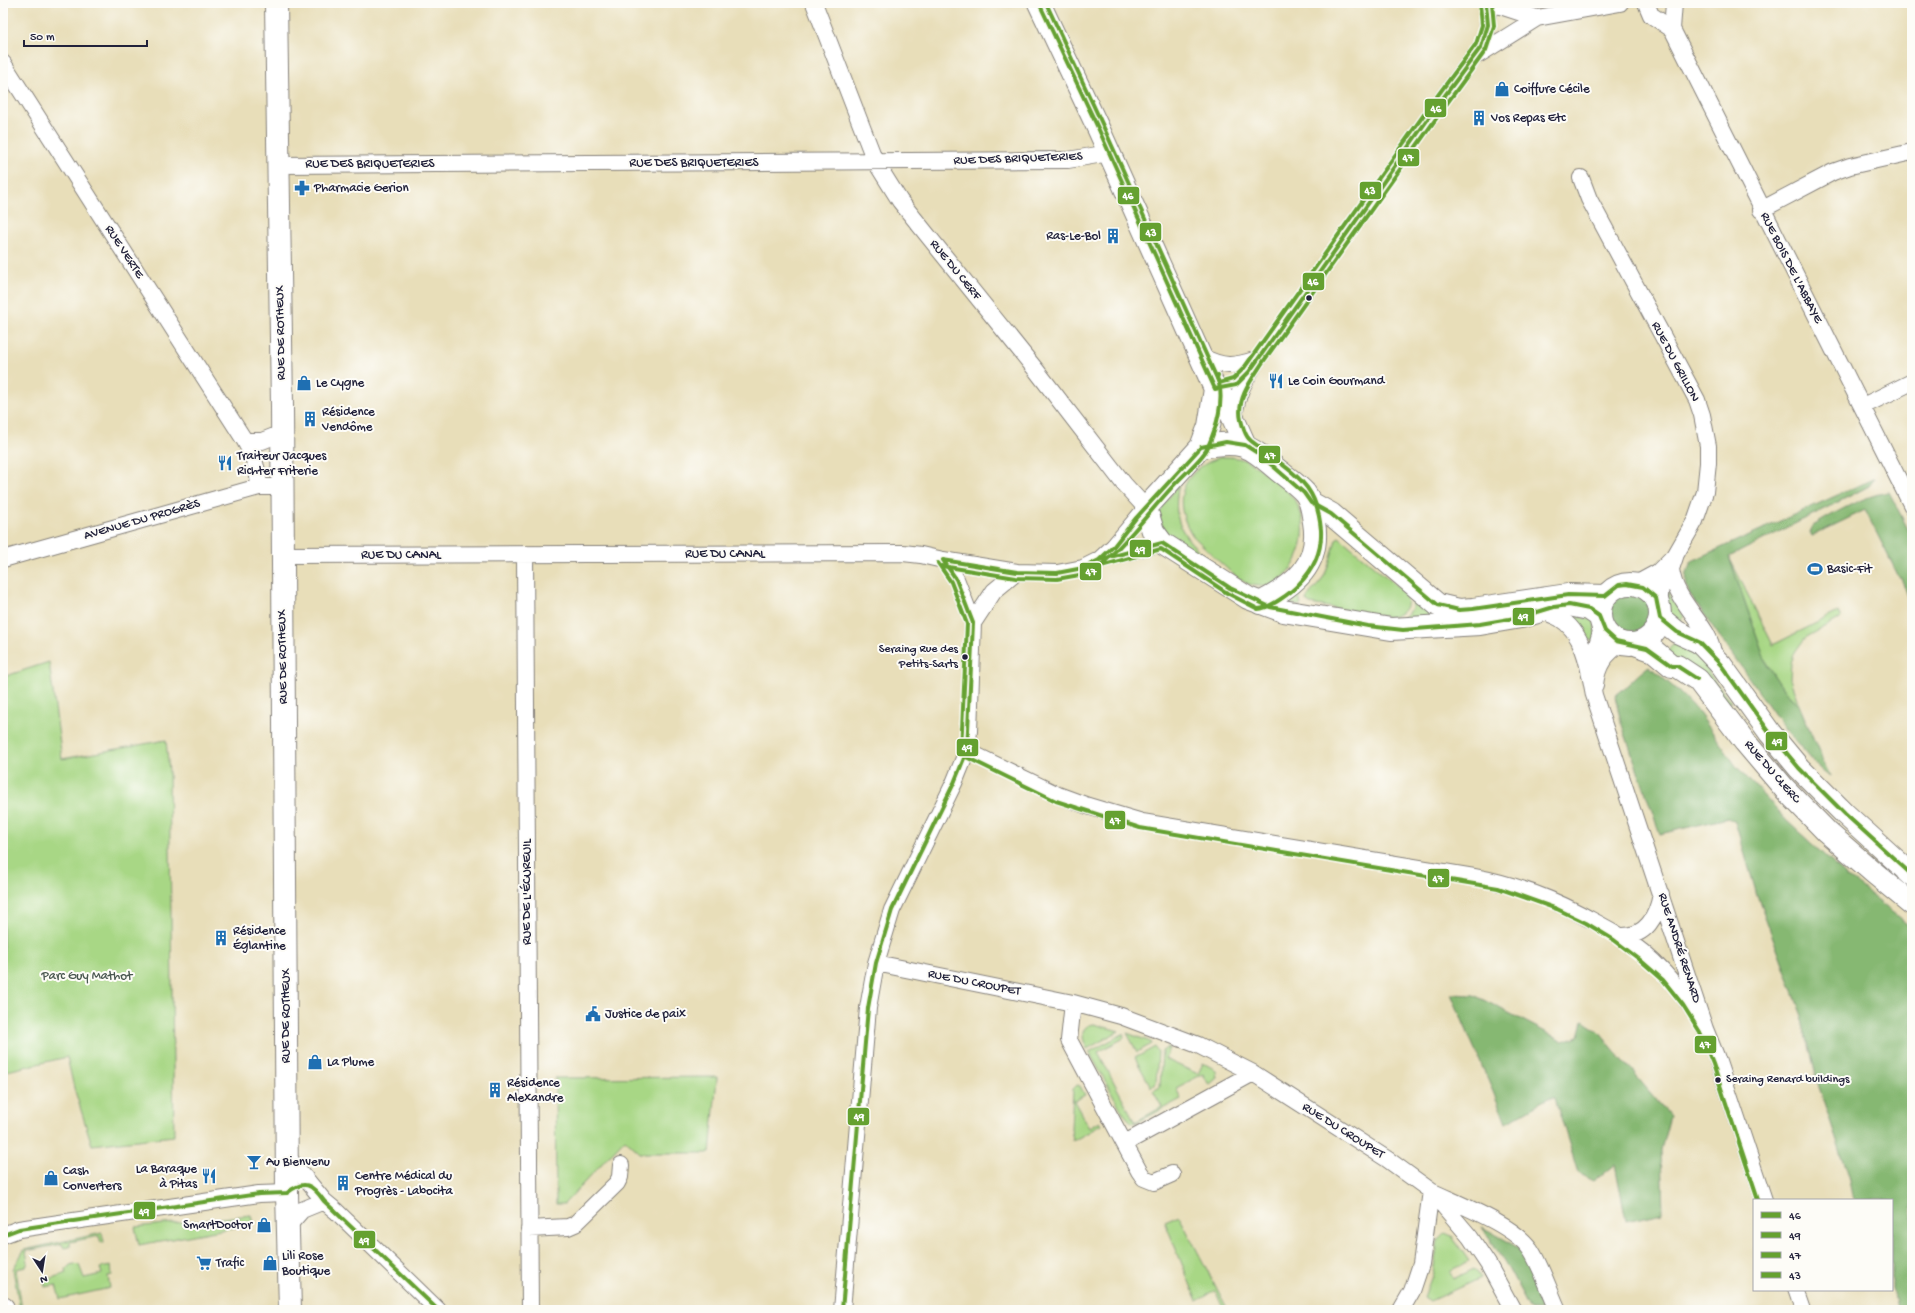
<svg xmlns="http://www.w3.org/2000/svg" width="1915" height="1313" viewBox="0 0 1915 1313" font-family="'Gochi Hand',sans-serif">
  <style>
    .green { fill: #a8d785; stroke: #657c60 }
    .forest { fill: #86b872; stroke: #546d56 }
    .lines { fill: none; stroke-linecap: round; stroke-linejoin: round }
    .street-casing { stroke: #85807a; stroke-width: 18 }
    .secondary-casing { stroke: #85807a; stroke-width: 24 }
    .street { stroke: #fff; stroke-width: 16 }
    .secondary { stroke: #fff; stroke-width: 22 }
    .bus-1-casing { stroke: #fdfcf7; stroke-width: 7 }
    .bus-2-casing { stroke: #fdfcf7; stroke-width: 7 }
    .bus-3-casing { stroke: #fdfcf7; stroke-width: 7 }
    .bus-4-casing { stroke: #fdfcf7; stroke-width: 7 }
    .bus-1 { stroke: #65a130; stroke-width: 4 }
    .bus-2 { stroke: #65a130; stroke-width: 4 }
    .bus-3 { stroke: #65a130; stroke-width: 4 }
    .bus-4 { stroke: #65a130; stroke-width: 4 }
    .bus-dot { fill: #22223b; stroke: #fdfcf7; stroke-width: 1.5 }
    .labels { text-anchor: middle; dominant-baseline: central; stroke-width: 4; stroke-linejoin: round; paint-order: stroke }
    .bus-label { font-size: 12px; fill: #22223b; stroke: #fdfcf7; text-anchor: end }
    .poi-label { font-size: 13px; fill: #22223b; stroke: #fdfcf7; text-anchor: start }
    .street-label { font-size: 13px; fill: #22223b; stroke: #fdfcf7 }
    .park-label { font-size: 13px; fill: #4a5851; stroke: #fdfcf7 }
    .line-badge { stroke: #fdfcf7; stroke-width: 1.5 }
    .badge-label { font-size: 11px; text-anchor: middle; font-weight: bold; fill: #fff }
  </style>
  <rect width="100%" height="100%" fill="#fdfcf7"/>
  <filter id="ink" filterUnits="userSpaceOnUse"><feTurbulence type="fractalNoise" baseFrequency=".025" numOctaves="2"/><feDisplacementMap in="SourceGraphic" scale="8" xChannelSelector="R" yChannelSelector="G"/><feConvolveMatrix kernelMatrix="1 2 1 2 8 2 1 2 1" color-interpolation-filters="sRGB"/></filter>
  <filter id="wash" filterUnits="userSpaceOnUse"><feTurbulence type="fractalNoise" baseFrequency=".012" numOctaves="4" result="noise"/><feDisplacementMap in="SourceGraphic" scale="16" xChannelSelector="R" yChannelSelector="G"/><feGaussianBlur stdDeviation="0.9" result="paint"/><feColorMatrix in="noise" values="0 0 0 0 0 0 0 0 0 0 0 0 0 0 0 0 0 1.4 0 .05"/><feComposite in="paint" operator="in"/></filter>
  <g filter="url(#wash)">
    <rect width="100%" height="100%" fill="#e8deb9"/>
    <path class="green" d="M1221,457C1245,456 1252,463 1270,477C1282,486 1295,496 1300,511C1313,543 1287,600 1246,583C1233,577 1205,547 1193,536C1170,501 1182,470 1221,457Z
      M1179,484C1169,530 1190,542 1220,570L1168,539L1159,518V513L1161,508Z
      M1339,537L1403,591C1412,605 1403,617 1387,617L1310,604L1306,601C1308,593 1316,588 1321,581C1329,568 1332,554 1336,539Z
      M1729,557L1773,645L1838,612L1841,618L1805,638L1795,652L1791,663L1790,679L1799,705L1785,692L1767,665Z
      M1306,578L1311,583L1299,596L1301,606L1276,601Z
      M1668,585L1672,590L1668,593L1684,616L1677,626C1665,608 1665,607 1668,585Z
      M1412,596L1450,614L1402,620L1412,608Z
      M1560,612L1594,620L1596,641L1585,639Z
      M1678,638L1689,642L1711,670L1708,672L1731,702L1728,703L1666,653Z
      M49,662L62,759L166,740L169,772L174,1136L92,1145L74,1088L67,1057L3,1072V677Z
      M1094,1024L1119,1031L1087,1049C1082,1038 1079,1026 1094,1024Z
      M1127,1033L1151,1042L1152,1044L1137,1052Z
      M1123,1034L1124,1038L1098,1052L1135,1122L1162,1107L1153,1091L1160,1087L1162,1051L1167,1048H1169L1165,1059L1198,1074L1203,1063L1216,1070L1217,1078L1209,1085L1203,1074L1176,1088L1181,1099L1136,1123L1131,1122L1123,1113L1089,1052Z
      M1155,1047L1158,1052L1156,1084L1151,1087L1135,1058Z
      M717,1077L710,1153H640L625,1139L564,1204H556L555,1078Z
      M1077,1085L1080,1086L1085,1095L1074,1101L1089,1128L1099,1122L1101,1125L1073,1141L1071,1129L1073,1089Z
      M251,1215L253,1224L139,1245L135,1227Z
      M1179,1216L1228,1310H1224L1215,1291L1197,1301L1165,1222Z
      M102,1233L104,1242L101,1243L99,1236L70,1242V1247L64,1248L62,1244L26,1251L28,1262L26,1267L16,1269L22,1310H20L13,1269L24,1250Z
      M1444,1234L1453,1238L1469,1261L1450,1272L1453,1279L1474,1269L1480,1278L1430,1301L1424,1297L1433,1273L1438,1240Z
      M74,1264L79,1265L84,1278L102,1274L100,1268L111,1266L112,1275L108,1276L110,1288L60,1299L56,1285L45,1287L44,1281L67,1273L66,1269L70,1265Z"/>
    <path class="forest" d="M1875,478L1869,486L1852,495L1729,557L1767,665L1785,692L1799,705L1830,777L1821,770L1785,729L1689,593C1684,581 1686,572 1692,561Z
      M1889,492L1912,537V606L1901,578L1900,579L1865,510L1812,536L1810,532L1813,526C1834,513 1865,495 1889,492Z
      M1608 613a23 23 0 1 1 46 0a23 23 0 1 1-46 0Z
      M1649,666L1678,691L1699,713L1736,766L1787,821L1848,877L1912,928V1310H1897L1894,1293L1892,1289V1200H1854L1849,1176L1819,1088L1802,1016L1757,895L1735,822L1728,818L1660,834L1621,722L1615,696C1627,687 1636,675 1649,666Z
      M1451,994L1474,995L1563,1041L1579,1036L1583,1021L1598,1031L1670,1116L1661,1150L1663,1213L1626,1221L1615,1164L1594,1181L1578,1173L1555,1098H1548L1506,1122Z
      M1482,1227L1518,1247L1525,1256L1549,1310H1530L1509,1270Z"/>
  </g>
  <g filter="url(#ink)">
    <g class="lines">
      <g class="street-casing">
        <path id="street" d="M814,3L875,161L900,201L1036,370L1124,484L1146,508L1114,546L1099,560
          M1646,3L1651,15L1672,29
          M1674,3L1672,29L1912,506
          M1486,4L1500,6L1537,18
          M1478,55L1537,18L1620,3
          M3,63L245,441C254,457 258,469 259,487
          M278,165L1068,160L1109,153
          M1581,178L1589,199L1697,400L1702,415L1708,446V463L1705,492L1695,521L1676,554L1671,569L1661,586L1659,605
          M1761,210L1833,172L1850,166L1912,152
          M1200,356C1225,368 1232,367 1258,359
          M1863,406L1912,382
          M1234,419C1236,395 1245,379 1258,359L1440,102L1481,47C1488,33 1490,18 1486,3
          M245,441H262L282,433
          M525,554L530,1310
          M282,555L903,553L921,555L943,560L1017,572L1057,573L1083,568L1099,560L1162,543
          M3,559L259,487H282
          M1671,569C1675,604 1709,623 1713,653
          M1636,584L1658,572L1672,558
          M1541,611C1547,613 1553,615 1559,618C1584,632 1589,668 1594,695L1705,1029L1716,1056L1764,1200
          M973,623L994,591L1017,572
          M1590,668L1602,628
          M1595,685C1597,665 1605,654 1622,643
          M967,751L1058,795L1088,806L1142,822L1474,877C1512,884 1546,896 1580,914C1593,921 1607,928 1620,936C1656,958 1684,993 1705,1029
          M1621,936C1646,937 1657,917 1661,894
          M876,963L1073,1003L1121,1016L1198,1045L1253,1073L1387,1159L1431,1191L1470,1237L1488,1264L1513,1310
          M1073,1003L1069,1040L1139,1171L1144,1178L1154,1182L1172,1174
          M1125,1143L1253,1073
          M287,1156L324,1201L336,1211L438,1310
          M288,1226L302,1210L324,1201
          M529,1229L568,1227L575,1224L617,1183L620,1177L621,1165
          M3,1235L19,1229L46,1225L259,1194L287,1193
          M1795,1290L1802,1310
          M842,1310L868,1008L876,963L892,910L954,783L967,751L969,731L973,623L956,579L943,560
          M1401,1310L1412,1291L1421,1264L1431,1191C1458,1204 1514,1225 1530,1249C1540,1263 1550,1293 1558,1310"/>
      </g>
      <g class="secondary-casing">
        <path id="secondary" d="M276,3L282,406L287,1193L290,1310
          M1039,3L1099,130L1215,389L1209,426L1201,447L1146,508L1153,531L1162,543L1248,598L1283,611L1391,629L1480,624L1521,617L1554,607L1569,605L1589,609L1599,616
          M1215,389L1225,400L1245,445
          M1201,447C1243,439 1248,445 1279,471C1288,478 1298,485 1305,493C1312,502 1312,511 1314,522C1321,565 1295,585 1260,603
          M1311,503L1331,514L1438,605L1459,610L1473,609L1568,595L1605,596
          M1600 614a30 30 0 1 1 60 0a30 30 0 1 1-60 0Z
          M1660,618L1677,632L1699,642L1721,665L1770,733L1799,768L1845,814L1912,875
          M1635,644L1654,651L1672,666H1677L1698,680L1745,742L1784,788L1827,832L1873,872L1912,904
          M3,1308V1310"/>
      </g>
      <use href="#street" class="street"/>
      <use href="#secondary" class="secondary"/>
      <g class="bus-1-casing">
        <path id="bus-1" d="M1039,3L1099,130L1215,389
          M1215,389L1236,385L1249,372L1440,102L1481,47L1488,25L1486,3"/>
      </g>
      <g class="bus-2-casing">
        <path id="bus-2" d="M943,560L1017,572L1057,573L1083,568L1099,560L1162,543L1230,588L1270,607L1368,626L1403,630L1480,624L1521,617L1554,607L1569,605L1589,609L1599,616L1605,631L1616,641L1647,648L1672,666H1677L1697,679
          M1017,572L1057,573L1083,568L1099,560L1114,546L1136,518L1201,447L1226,442L1245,445L1259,454L1304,493L1311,503L1331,514L1438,605L1459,610L1473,609L1568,595L1605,596L1619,585L1627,584L1643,587L1656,598L1660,618L1677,632L1699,642L1721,665L1770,733L1799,768L1845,814L1912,875
          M287,1193C304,1179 312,1184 324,1201L438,1310
          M3,1235L19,1229L46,1225L259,1194L287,1193
          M842,1310L868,1008L876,963L892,910L954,783L967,751L973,623L956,579L943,560"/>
      </g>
      <g class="bus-3-casing">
        <path id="bus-3" d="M938,563L951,582L967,624L961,750
          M942,566L1016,578L1057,579L1085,574L1101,566L1161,549L1227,593L1258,609C1269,609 1292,592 1299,584C1314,569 1322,551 1321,530C1317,486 1298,477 1266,452C1250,439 1247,443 1241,420C1236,399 1252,379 1263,362L1445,106L1486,50L1494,26L1492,3
          M1100,566C1127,542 1149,512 1174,485C1183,475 1201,460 1207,449C1216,429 1226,398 1217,378L1218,375
          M964,756L1056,801L1140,828L1498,888L1557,909L1586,923L1614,940L1639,959L1663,980L1683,1005L1700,1032L1713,1064L1758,1200"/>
      </g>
      <g class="bus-4-casing">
        <path id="bus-4" d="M1046,3L1104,128L1219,383L1233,379L1244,368L1435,99L1476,44L1482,25L1480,4"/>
      </g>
      <use href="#bus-1" class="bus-1"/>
      <use href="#bus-2" class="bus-2"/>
      <use href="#bus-3" class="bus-3"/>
      <use href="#bus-4" class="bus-4"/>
    </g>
  </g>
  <defs>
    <g id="shop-bare" transform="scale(1.2)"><path d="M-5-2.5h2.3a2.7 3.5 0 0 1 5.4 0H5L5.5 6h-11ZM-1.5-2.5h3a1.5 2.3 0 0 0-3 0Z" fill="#1f6fb2" stroke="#fdfcf7" stroke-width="2.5" paint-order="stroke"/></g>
    <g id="building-bare" transform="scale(1.2)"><path d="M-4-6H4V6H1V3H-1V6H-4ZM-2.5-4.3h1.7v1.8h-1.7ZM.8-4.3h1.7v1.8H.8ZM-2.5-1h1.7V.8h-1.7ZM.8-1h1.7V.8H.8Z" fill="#1f6fb2" stroke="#fdfcf7" stroke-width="2.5" paint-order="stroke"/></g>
    <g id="pharmacy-bare" transform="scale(1.2)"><path d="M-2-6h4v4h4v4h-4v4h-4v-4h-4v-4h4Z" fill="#1f6fb2" stroke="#fdfcf7" stroke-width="2.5" paint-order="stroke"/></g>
    <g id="restaurant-bare" transform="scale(1.2)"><path d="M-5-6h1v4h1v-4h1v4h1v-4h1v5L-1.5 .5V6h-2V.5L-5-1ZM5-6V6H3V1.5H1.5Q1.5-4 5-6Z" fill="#1f6fb2" stroke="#fdfcf7" stroke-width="2.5" paint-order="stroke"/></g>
    <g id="stadium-bare" transform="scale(1.2)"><path d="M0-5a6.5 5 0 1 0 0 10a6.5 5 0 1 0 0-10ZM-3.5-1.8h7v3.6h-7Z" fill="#1f6fb2" stroke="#fdfcf7" stroke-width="2.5" paint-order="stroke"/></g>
    <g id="civic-bare" transform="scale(1.2)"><path d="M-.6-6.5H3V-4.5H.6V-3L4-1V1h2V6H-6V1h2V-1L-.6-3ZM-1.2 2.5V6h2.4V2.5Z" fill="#1f6fb2" stroke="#fdfcf7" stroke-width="2.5" paint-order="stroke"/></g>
    <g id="bar-bare" transform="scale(1.2)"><path d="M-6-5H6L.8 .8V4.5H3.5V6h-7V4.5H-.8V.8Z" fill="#1f6fb2" stroke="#fdfcf7" stroke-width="2.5" paint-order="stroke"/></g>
    <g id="supermarket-bare" transform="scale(1.2)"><path d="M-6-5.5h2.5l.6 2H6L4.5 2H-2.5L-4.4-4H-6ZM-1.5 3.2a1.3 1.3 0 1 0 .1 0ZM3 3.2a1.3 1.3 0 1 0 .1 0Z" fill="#1f6fb2" stroke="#fdfcf7" stroke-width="2.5" paint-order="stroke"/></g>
  </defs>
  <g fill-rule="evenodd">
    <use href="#shop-bare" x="1502" y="89"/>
    <use href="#building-bare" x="1479" y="118"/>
    <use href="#pharmacy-bare" x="302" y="188"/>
    <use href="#building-bare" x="1113" y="236"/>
    <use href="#restaurant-bare" x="1276" y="381"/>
    <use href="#shop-bare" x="304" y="383"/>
    <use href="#building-bare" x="310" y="419"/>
    <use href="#restaurant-bare" x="225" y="463"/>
    <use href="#stadium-bare" x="1815" y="569"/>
    <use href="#building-bare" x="221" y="938"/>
    <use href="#civic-bare" x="593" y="1014"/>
    <use href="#shop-bare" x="315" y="1062"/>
    <use href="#building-bare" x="495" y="1090"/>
    <use href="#bar-bare" x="254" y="1162"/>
    <use href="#restaurant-bare" x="209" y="1176"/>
    <use href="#shop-bare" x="51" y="1178"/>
    <use href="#building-bare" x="343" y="1183"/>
    <use href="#shop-bare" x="264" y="1225"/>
    <use href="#supermarket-bare" x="204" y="1263"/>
    <use href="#shop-bare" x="270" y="1263"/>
  </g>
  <g class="bus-dot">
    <circle cx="1309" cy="298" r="3.5"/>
    <circle cx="965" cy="657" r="3.5"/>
    <circle cx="1718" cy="1080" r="3.5"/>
  </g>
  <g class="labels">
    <g class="bus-label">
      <text x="958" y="650">Seraing Rue des<tspan x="958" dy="15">Petits-Sarts</tspan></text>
      <text x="1726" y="1080" text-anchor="start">Seraing Renard buildings</text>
    </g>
    <g class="poi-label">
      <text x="1514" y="89">Coiffure Cécile</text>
      <text x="1491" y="118">Vos Repas Etc</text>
      <text x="314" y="188">Pharmacie Gerion</text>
      <text x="1101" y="236" text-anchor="end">Ras-Le-Bol</text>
      <text x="1288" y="381">Le Coin Gourmand</text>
      <text x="316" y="383">Le Cygne</text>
      <text x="322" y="412">Résidence<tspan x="322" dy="15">Vendôme</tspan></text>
      <text x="237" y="456">Traiteur Jacques<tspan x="237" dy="15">Richter Friterie</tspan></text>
      <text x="1827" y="569">Basic-Fit</text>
      <text x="233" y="931">Résidence<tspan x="233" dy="15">Églantine</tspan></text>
      <text x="605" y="1014">Justice de paix</text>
      <text x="327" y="1062">La Plume</text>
      <text x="507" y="1083">Résidence<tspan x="507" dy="15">Alexandre</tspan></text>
      <text x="266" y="1162">Au Bienvenu</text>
      <text x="197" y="1169" text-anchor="end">La Baraque<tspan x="197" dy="15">à Pitas</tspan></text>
      <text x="63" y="1171">Cash<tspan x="63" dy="15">Converters</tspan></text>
      <text x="355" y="1176">Centre Médical du<tspan x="355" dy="15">Progrès - Labocita</tspan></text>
      <text x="252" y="1225" text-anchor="end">SmartDoctor</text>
      <text x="282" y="1256">Lili Rose<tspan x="282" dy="15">Boutique</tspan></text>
      <text x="216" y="1263">Trafic</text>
    </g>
    <g class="street-label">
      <text transform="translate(1018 159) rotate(-2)">RUE DES BRIQUETERIES</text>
      <text x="694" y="163">RUE DES BRIQUETERIES</text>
      <text x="370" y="164">RUE DES BRIQUETERIES</text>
      <text transform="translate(124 252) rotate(57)">RUE VERTE</text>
      <text transform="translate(1791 268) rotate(63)">RUE BOIS DE L'ABBAYE</text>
      <text transform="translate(955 270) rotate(51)">RUE DU CERF</text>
      <text transform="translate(281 333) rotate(-91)">RUE DE ROTHEUX</text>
      <text transform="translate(1675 362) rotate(62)">RUE DU GRILLON</text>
      <text transform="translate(142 520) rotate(-16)">AVENUE DU PROGRÈS</text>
      <text x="725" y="554">RUE DU CANAL</text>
      <text x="401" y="555">RUE DU CANAL</text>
      <text transform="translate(283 657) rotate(-91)">RUE DE ROTHEUX</text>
      <text transform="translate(1772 772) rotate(49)">RUE DU CLERC</text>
      <text transform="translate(527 892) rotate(-90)">RUE DE L'ÉCUREUIL</text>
      <text transform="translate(1679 948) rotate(72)">RUE ANDRÉ RENARD</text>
      <text transform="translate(974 983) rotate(11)">RUE DU CROUPET</text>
      <text transform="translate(286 1016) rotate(-90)">RUE DE ROTHEUX</text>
      <text transform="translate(1343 1131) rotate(32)">RUE DU CROUPET</text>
    </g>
    <g class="park-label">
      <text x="87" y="976">Parc Guy Mathot</text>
    </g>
  </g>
  <g class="line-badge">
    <rect x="1424" y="98" width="23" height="20" rx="4" fill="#65a130"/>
    <rect x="1397" y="148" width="23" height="19" rx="4" fill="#65a130"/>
    <rect x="1359" y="181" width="23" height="19" rx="4" fill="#65a130"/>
    <rect x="1117" y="186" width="23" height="19" rx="4" fill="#65a130"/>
    <rect x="1139" y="222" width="23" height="20" rx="4" fill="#65a130"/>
    <rect x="1302" y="272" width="23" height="19" rx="4" fill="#65a130"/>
    <rect x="1258" y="445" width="23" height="19" rx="4" fill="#65a130"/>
    <rect x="1129" y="539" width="23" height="19" rx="4" fill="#65a130"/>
    <rect x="1079" y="562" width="23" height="19" rx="4" fill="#65a130"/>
    <rect x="1512" y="607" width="23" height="19" rx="4" fill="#65a130"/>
    <rect x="1765" y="731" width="23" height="20" rx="4" fill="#65a130"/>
    <rect x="956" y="738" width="23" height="19" rx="4" fill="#65a130"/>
    <rect x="1104" y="810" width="22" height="20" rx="4" fill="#65a130"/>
    <rect x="1427" y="868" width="23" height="20" rx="4" fill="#65a130"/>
    <rect x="1694" y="1035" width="23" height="19" rx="4" fill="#65a130"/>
    <rect x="847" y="1107" width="23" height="19" rx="4" fill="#65a130"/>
    <rect x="133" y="1201" width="23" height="19" rx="4" fill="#65a130"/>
    <rect x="353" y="1230" width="23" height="19" rx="4" fill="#65a130"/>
  </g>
  <g class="badge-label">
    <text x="1436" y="112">46</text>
    <text x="1408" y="161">47</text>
    <text x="1370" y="194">43</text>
    <text x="1128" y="199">46</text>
    <text x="1151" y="236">43</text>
    <text x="1313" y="285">46</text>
    <text x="1270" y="459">47</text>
    <text x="1140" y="553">49</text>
    <text x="1091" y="575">47</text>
    <text x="1523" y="620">49</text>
    <text x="1777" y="745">49</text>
    <text x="967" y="751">49</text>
    <text x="1115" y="824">47</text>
    <text x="1438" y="882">47</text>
    <text x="1705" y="1048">47</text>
    <text x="859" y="1120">49</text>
    <text x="144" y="1215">49</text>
    <text x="364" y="1244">49</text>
  </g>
  <rect width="1915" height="1313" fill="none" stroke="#fdfcf7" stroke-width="16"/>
  <rect x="1753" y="1199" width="140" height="92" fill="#fdfcf7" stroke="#a5a5ac"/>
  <rect x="1761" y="1212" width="20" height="6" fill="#65a130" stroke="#a5a5ac"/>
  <text x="1789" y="1219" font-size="12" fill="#22223b">46</text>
  <rect x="1761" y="1232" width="20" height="6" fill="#65a130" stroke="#a5a5ac"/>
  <text x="1789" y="1239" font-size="12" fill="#22223b">49</text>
  <rect x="1761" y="1252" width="20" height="6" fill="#65a130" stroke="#a5a5ac"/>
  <text x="1789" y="1259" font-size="12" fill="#22223b">47</text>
  <rect x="1761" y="1272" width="20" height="6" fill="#65a130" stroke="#a5a5ac"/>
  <text x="1789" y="1279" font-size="12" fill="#22223b">43</text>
  <g transform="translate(42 1271) rotate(168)" stroke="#fdfcf7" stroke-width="3" paint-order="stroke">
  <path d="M0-3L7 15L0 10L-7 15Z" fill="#22223b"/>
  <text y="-6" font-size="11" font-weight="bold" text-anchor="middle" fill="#22223b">N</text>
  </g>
  <path d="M24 40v6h123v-6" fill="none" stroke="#22223b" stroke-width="2"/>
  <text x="30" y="40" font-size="12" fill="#22223b" stroke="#fdfcf7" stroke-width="3" paint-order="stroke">50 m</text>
</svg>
